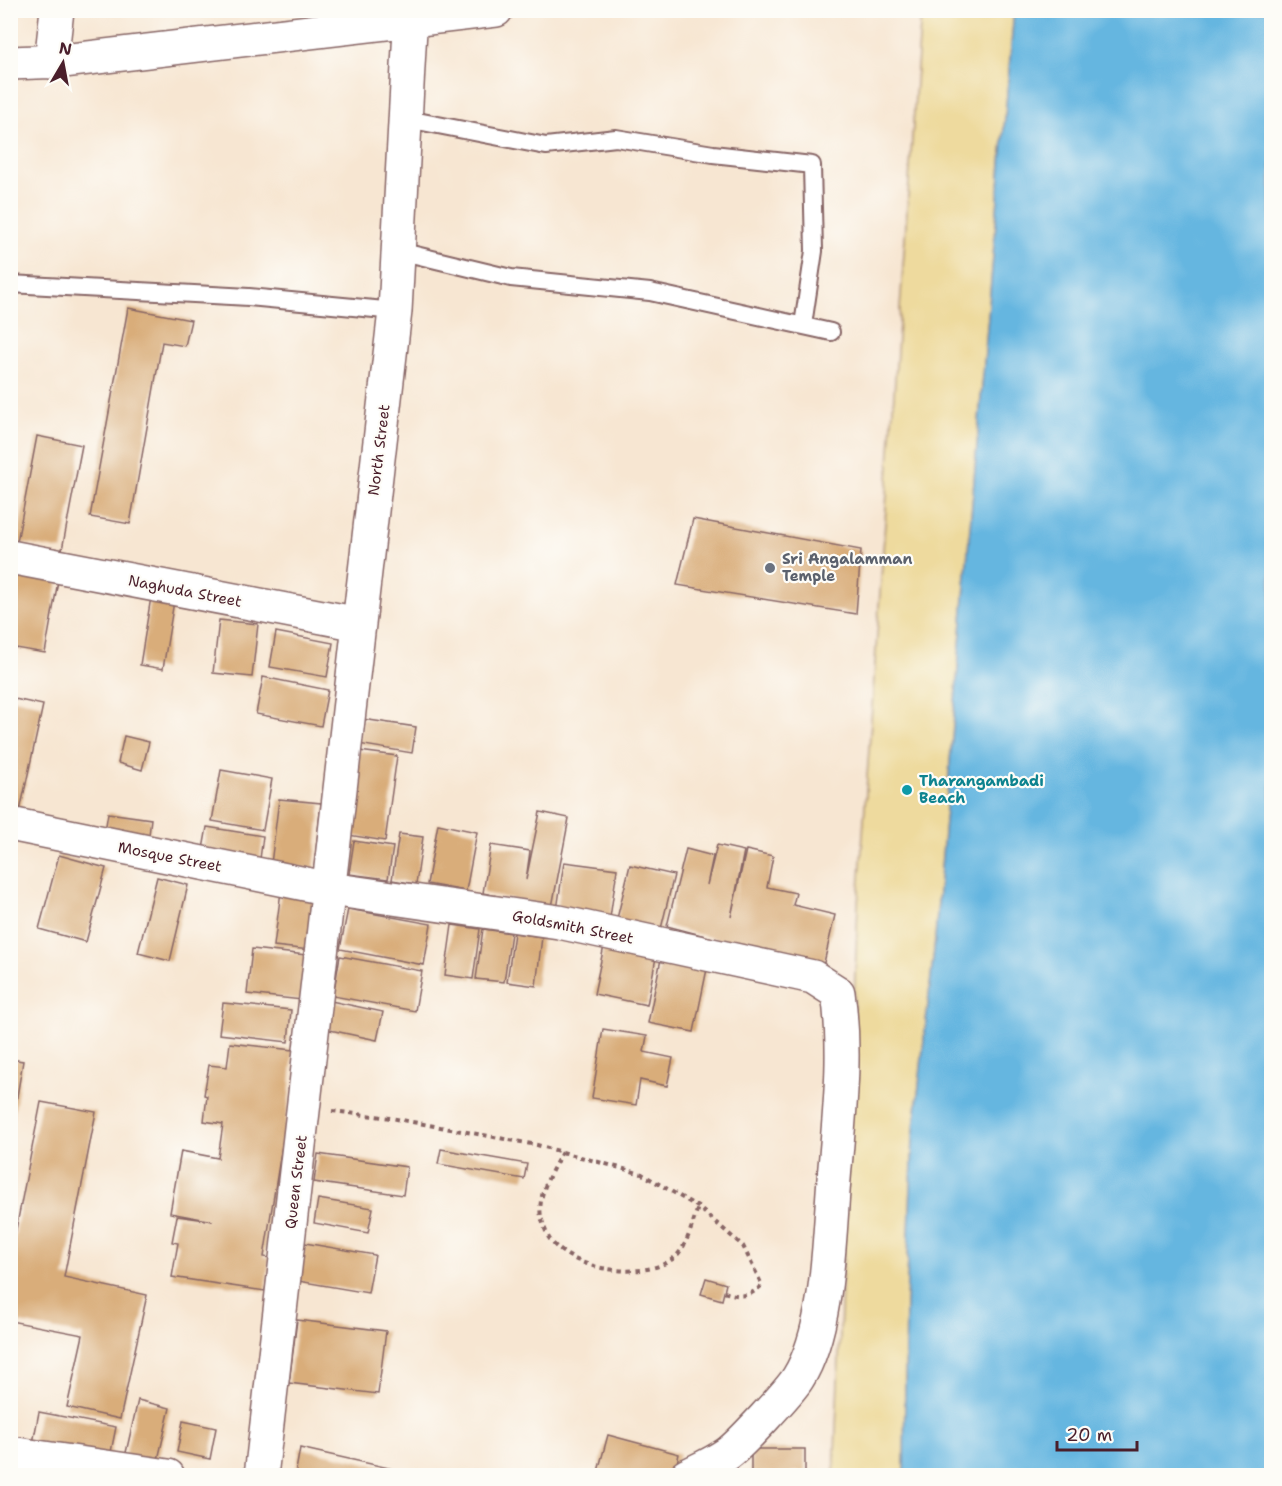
<svg xmlns="http://www.w3.org/2000/svg" width="1282" height="1486" viewBox="0 0 1282 1486" font-family="'Shantell Sans',sans-serif">
  <style>
    .sand { fill: #eeda9e; stroke: #9c7c64; stroke-width: 1.5 }
    .water { fill: #65b6e0; stroke: #586a86; stroke-width: 1.5 }
    .building { fill: #d9ad7a }
    .lines { fill: none; stroke-linecap: round; stroke-linejoin: round }
    .service-casing { stroke: #876565; stroke-width: 20 }
    .minor-casing { stroke: #876565; stroke-width: 36 }
    .path { stroke: #876565; stroke-width: 4; stroke-dasharray: 4.5 4.5; stroke-linecap: butt }
    .service { stroke: #fff; stroke-width: 16 }
    .minor { stroke: #fff; stroke-width: 33 }
    .worship-dot { fill: #6b7280; stroke: #fdfcf7; stroke-width: 2 }
    .culture-dot { fill: #0f9aa8; stroke: #fdfcf7; stroke-width: 2 }
    .labels { text-anchor: middle; dominant-baseline: central; stroke-width: 4.5; stroke-linejoin: round; paint-order: stroke }
    .street-label { font-size: 15px; fill: #4a1f2b; stroke: #fdfcf7 }
    .worship-label { font-size: 15px; font-weight: bold; fill: #5b616d; stroke: #fdfcf7; text-anchor: start }
    .culture-label { font-size: 15px; font-weight: bold; fill: #0d838f; stroke: #fdfcf7; text-anchor: start }
  </style>
  <rect width="100%" height="100%" fill="#fdfcf7"/>
  <filter id="ink" filterUnits="userSpaceOnUse"><feTurbulence type="fractalNoise" baseFrequency=".0167" numOctaves="2"/><feDisplacementMap in="SourceGraphic" scale="12" xChannelSelector="R" yChannelSelector="G"/><feConvolveMatrix kernelMatrix="1 2 1 2 8 2 1 2 1" color-interpolation-filters="sRGB"/></filter>
  <filter id="wash" filterUnits="userSpaceOnUse"><feTurbulence type="fractalNoise" baseFrequency=".008" numOctaves="4" result="noise"/><feDisplacementMap in="SourceGraphic" scale="24" xChannelSelector="R" yChannelSelector="G"/><feGaussianBlur stdDeviation="1.35" result="paint"/><feColorMatrix in="noise" values="0 0 0 0 0 0 0 0 0 0 0 0 0 0 0 0 0 1.4 0 .05"/><feComposite in="paint" operator="in"/></filter>
  <g filter="url(#wash)">
    <rect width="100%" height="100%" fill="#f7e6d2"/>
    <path class="sand" d="M921,11H1014L934,950L913,1139L906,1305L904,1475L834,1476L858,905Z"/>
    <path class="water" d="M1014,11H1271V1475H904L906,1305L913,1139L934,950Z"/>
    <g id="blocks">
      <path class="building" d="M128,308L191,320L185,346L162,342L130,524L90,517Z
        M37,436L82,445L62,550L17,542Z
        M693,519L861,550L856,614L677,585Z
        M10,573L58,581L45,653L10,647Z
        M151,597L174,601L163,669L140,665Z
        M219,620L258,624L252,677L213,673Z
        M276,632L333,643L327,677L270,667Z
        M263,677L328,690L321,726L256,714Z
        M10,698L43,705L20,811L10,809Z
        M362,719L416,727L412,753L358,744Z
        M124,736L149,742L142,770L118,763Z
        M359,751L397,756L385,841L348,835Z
        M221,770L272,779L263,830L212,821Z
        M279,799L321,803L314,869L271,864Z
        M540,812L569,818L552,907L483,893L491,845L530,851L526,880Z
        M108,813L151,819L148,843L104,837Z
        M438,824L477,832L466,891L427,884Z
        M207,827L263,836L260,859L203,849Z
        M399,834L423,837L416,884L392,880Z
        M354,841L393,847L388,879L349,874Z
        M717,845L744,851L731,917L746,850L773,856L767,887L796,893L793,905L835,915L823,967L667,926L686,849L713,856L707,885Z
        M59,855L106,868L86,942L39,929Z
        M564,862L617,869L610,918L557,910Z
        M630,865L674,875L660,933L616,923Z
        M157,877L188,885L170,961L138,953Z
        M281,891L318,895L310,950L274,946Z
        M348,909L431,924L424,965L340,949Z
        M452,925L480,929L473,979L445,975Z
        M483,929L511,933L504,982L476,979Z
        M514,933L542,937L536,986L507,982Z
        M605,941L657,952L647,1005L594,994Z
        M252,949L306,955L302,1000L247,994Z
        M662,954L708,964L694,1032L648,1023Z
        M340,956L422,971L415,1011L333,996Z
        M331,1001L383,1012L377,1040L325,1029Z
        M223,1003L291,1010L288,1042L219,1034Z
        M603,1029L647,1036L644,1052L673,1058L667,1086L640,1080L636,1105L592,1098Z
        M230,1043L293,1050L288,1108L264,1257L270,1258L265,1291L172,1277L178,1243L172,1242L177,1216L213,1221L170,1213L181,1151L218,1158L223,1124L204,1121L207,1096L204,1095L209,1065L227,1067Z
        M10,1059L23,1061L12,1126H10Z
        M41,1102L96,1112L64,1277L147,1295L120,1419L67,1407L83,1335L10,1321V1260Z
        M441,1149L527,1164L524,1179L438,1164Z
        M318,1154L407,1167L403,1195L314,1182Z
        M318,1199L373,1208L368,1233L314,1223Z
        M305,1243L375,1255L368,1293L298,1281Z
        M706,1278L726,1284L722,1300L701,1294Z
        M297,1320L386,1331L378,1394L289,1383Z
        M138,1400L170,1408L157,1464L125,1457Z
        M39,1412L116,1427L110,1457L33,1443Z
        M183,1421L216,1428L210,1459L177,1452Z
        M608,1435L679,1454L674,1476L597,1475Z
        M300,1448L420,1475V1476H295Z
        M751,1449H805V1472H792V1476L751,1472Z"/>
    </g>
  </g>
  <g filter="url(#ink)">
    <use href="#blocks" fill-opacity="0" stroke="#876565" stroke-width="1.5"/>
    <g class="lines">
      <g class="service-casing">
        <path id="service" d="M407,119L546,146L616,138L713,154L812,165L814,251L803,325
          M399,251L511,278L650,292L831,332
          M10,284L249,297L395,311"/>
      </g>
      <g class="minor-casing">
        <path id="minor" d="M51,62L57,10
          M10,63L63,61L496,10
          M10,557L359,624
          M10,824L330,889L559,922L813,977L838,993C847,1055 839,1117 834,1179C829,1236 829,1329 798,1378C790,1391 739,1446 727,1454C714,1463 700,1469 686,1476
          M10,1453L168,1476
          M261,1476L395,311L411,10"/>
      </g>
      <path class="path" d="M332,1111L391,1118L537,1145L642,1174L698,1207L743,1246L762,1285C749,1298 740,1297 724,1292
        M562,1152C552,1171 537,1194 541,1217C543,1223 546,1233 549,1238C570,1271 646,1282 675,1257C687,1247 693,1222 698,1207"/>
      <use href="#service" class="service"/>
      <use href="#minor" class="minor"/>
    </g>
  </g>
  <circle class="worship-dot" cx="770" cy="568" r="6"/>
  <circle class="culture-dot" cx="907" cy="790" r="6"/>
  <g class="labels">
    <g class="street-label">
      <text transform="translate(379 450) rotate(-83)">North Street</text>
      <text transform="translate(185 591) rotate(11)">Naghuda Street</text>
      <text transform="translate(170 857) rotate(11)">Mosque Street</text>
      <text transform="translate(573 927) rotate(11)">Goldsmith Street</text>
      <text transform="translate(296 1182) rotate(-83)">Queen Street</text>
    </g>
    <g class="worship-label">
      <text x="782" y="559">Sri Angalamman<tspan x="782" dy="17">Temple</tspan></text>
    </g>
    <g class="culture-label">
      <text x="919" y="781">Tharangambadi<tspan x="919" dy="17">Beach</tspan></text>
    </g>
  </g>
  <rect width="1282" height="1486" fill="none" stroke="#fdfcf7" stroke-width="36"/>
  <g transform="translate(63 63) rotate(10)" stroke="#fdfcf7" stroke-width="4.5" paint-order="stroke">
  <path d="M0-4.5L10 22L0 15L-10 22Z" fill="#4a1f2b"/>
  <text y="-9" font-size="16" font-weight="bold" text-anchor="middle" fill="#4a1f2b">N</text>
  </g>
  <path d="M1057 1441v9h80v-9" fill="none" stroke="#4a1f2b" stroke-width="3"/>
  <text x="1066" y="1441" font-size="18" fill="#4a1f2b" stroke="#fdfcf7" stroke-width="4.5" paint-order="stroke">20 m</text>
</svg>
